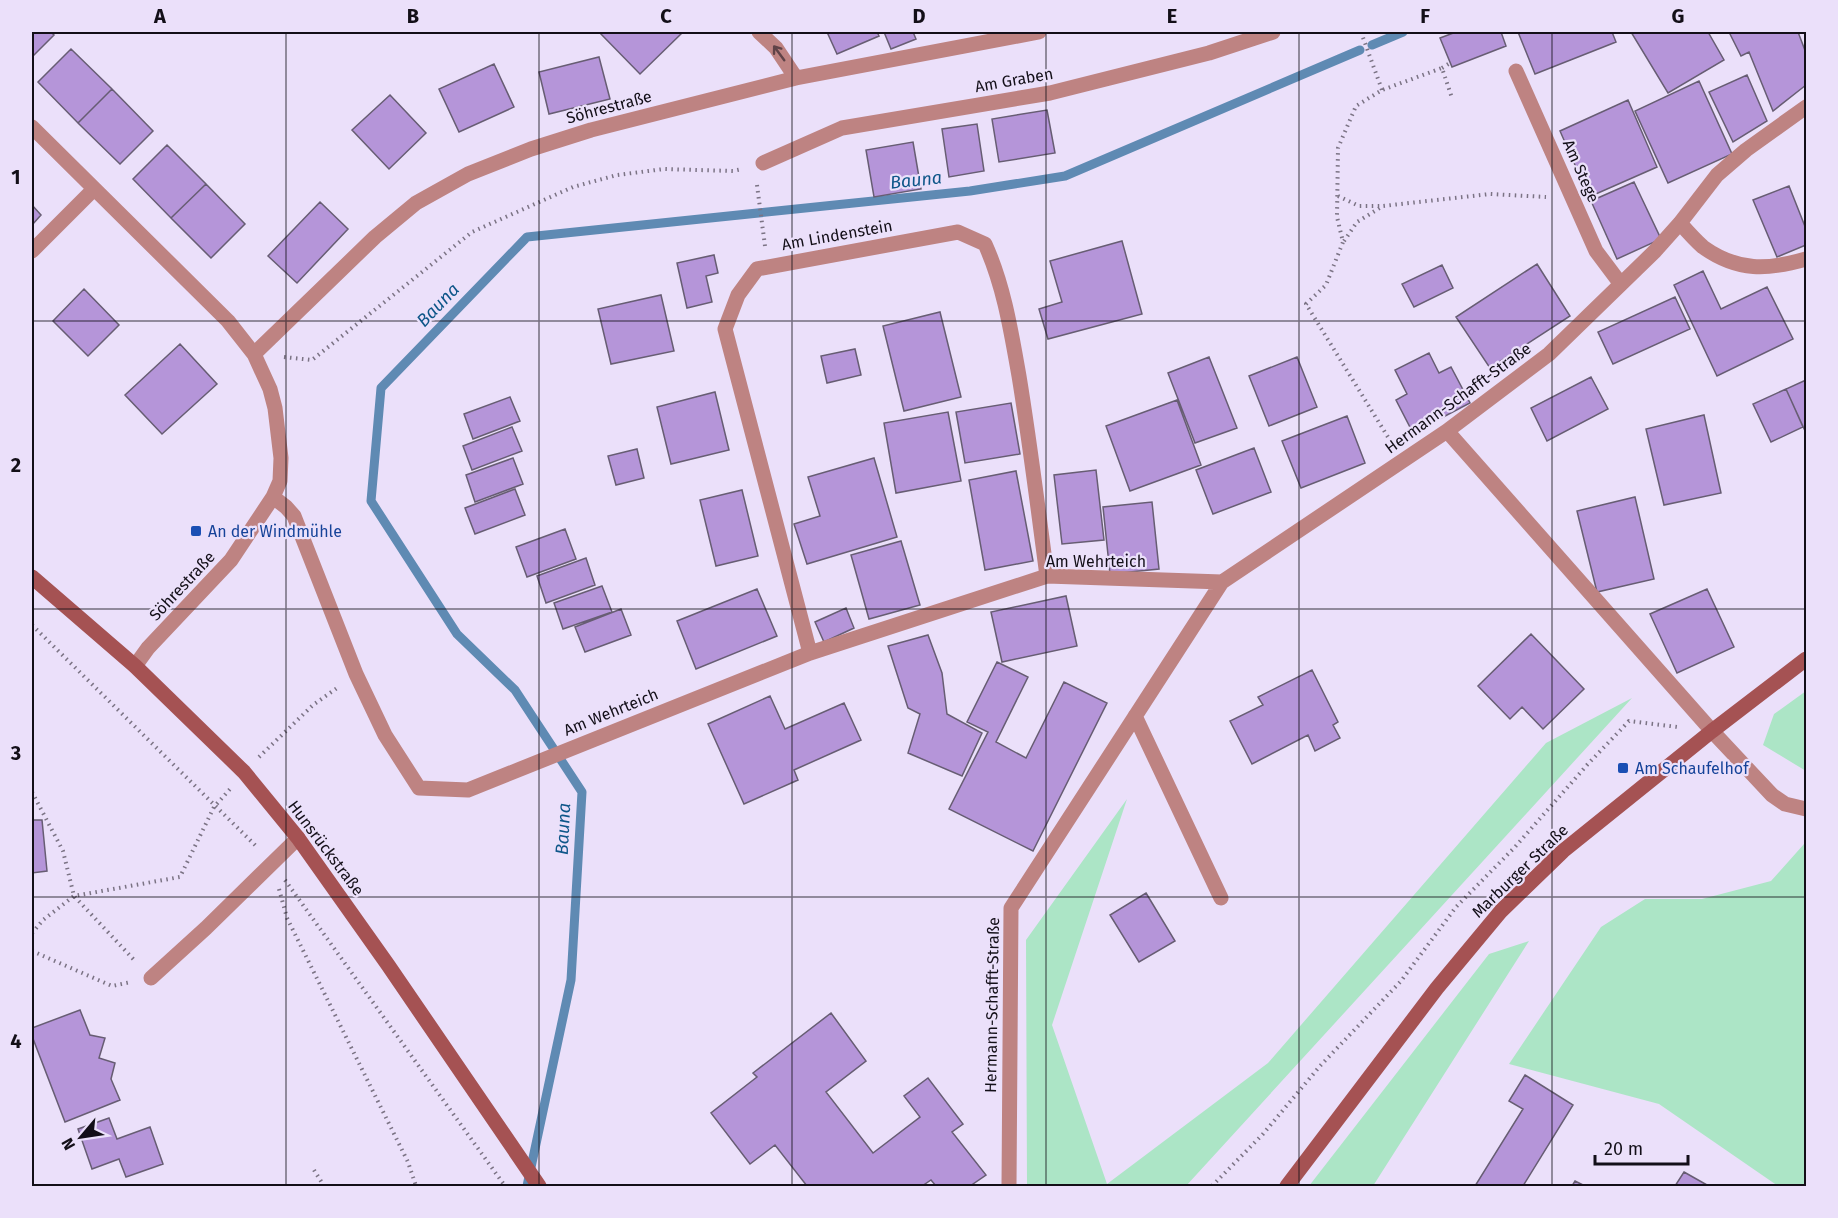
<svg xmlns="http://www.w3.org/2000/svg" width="1838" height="1218" viewBox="0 0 1838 1218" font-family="'Fira Sans',sans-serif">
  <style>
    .green { fill: #ace5c6 }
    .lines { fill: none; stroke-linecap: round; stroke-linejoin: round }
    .stream { stroke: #5f8ab3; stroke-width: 9 }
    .building { fill: #b595d9; stroke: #675d73; stroke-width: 1.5 }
    .path { stroke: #7b7384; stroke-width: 4; stroke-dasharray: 1.5 4.5; stroke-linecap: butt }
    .lane { stroke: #be8382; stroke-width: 15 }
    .street { stroke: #be8382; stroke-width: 15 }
    .secondary { stroke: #a55253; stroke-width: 15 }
    .oneway { stroke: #604348 }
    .grid { fill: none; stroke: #130f18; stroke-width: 1.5; stroke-opacity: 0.55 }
    .transit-dot { fill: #1a4fb4; stroke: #ebe0fa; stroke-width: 2 }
    .labels { text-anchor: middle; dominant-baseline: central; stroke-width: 4.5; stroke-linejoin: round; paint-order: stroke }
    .street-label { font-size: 16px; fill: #130f18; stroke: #ebe0fa }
    .transit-label { font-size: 16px; fill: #164399; stroke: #ebe0fa; text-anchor: start }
    .water-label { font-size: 18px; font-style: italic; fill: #0e5689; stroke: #ebe0fa }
    .neatline { fill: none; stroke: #130f18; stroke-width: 2 }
    .grid-label { font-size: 20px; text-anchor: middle; font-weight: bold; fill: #130f18 }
  </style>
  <rect width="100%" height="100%" fill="#ebe0fa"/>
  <path class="green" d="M1806,691V771L1763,745L1774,714Z
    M1632,698L1186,1186H1027L1026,940L1127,799L1052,1025L1107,1184L1268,1063L1546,743Z
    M1806,829V1186H1778L1659,1104L1509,1064L1601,927L1645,899H1702L1771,881L1804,844Z
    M1529,941L1373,1186H1309L1489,954Z"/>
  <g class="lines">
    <path class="stream" d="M1372,45L1403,32
      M527,1186L571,980L582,792L515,690L457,634L371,501L381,388L527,237L970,191L1065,176L1360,50"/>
  </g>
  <path class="building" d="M32,32H51L54,35L32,57Z
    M599,32H683L640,74Z
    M827,32H877L879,36L837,54Z
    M884,32H913L916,39L891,49Z
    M1456,32H1501L1506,46L1452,67L1440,38Z
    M1518,32H1612L1616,42L1535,74Z
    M1631,32H1708L1724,60L1668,93Z
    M1729,32H1798L1806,53V85L1773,111L1749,52L1741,56Z
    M71,49L112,89L78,123L38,82Z
    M599,57L610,99L549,114L539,72Z
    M494,64L514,107L459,132L439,89Z
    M1747,75L1767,121L1733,142L1709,92Z
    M1699,81L1732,154L1668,183L1635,111Z
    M112,89L153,131L120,164L78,123Z
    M390,95L426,133L389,169L352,130Z
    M1628,100L1657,167L1589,197L1560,131Z
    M1047,110L1055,153L999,162L992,119Z
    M977,124L984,171L949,177L942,129Z
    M913,142L921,189L874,197L866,150Z
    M167,145L206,184L171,218L133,179Z
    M1634,182L1661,239L1617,259L1591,201Z
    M206,184L245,224L211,258L171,218Z
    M1789,186L1806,229V245L1777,257L1753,200Z
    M320,202L348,229L297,283L268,256Z
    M32,205L41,215L32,225Z
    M1122,241L1142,314L1048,339L1039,309L1062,302L1050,261Z
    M714,255L718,273L706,276L712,302L687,308L677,263Z
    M1537,264L1570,316L1490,368L1456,317Z
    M1442,265L1453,288L1414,307L1402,284Z
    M1703,271L1721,309L1767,287L1793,339L1717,376L1674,285Z
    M84,289L119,325L88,356L53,321Z
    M661,295L674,351L611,364L598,309Z
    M1675,297L1690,329L1613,364L1598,332Z
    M940,312L961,397L904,411L883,326Z
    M180,344L217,384L162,434L125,395Z
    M855,349L861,375L827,383L821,356Z
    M1429,353L1439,373L1451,367L1470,403L1413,433L1396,400L1407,394L1395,370Z
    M1209,357L1237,428L1195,443L1168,373Z
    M1297,357L1317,407L1269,426L1249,376Z
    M1591,377L1608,409L1547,441L1531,408Z
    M1806,380V433L1786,389Z
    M1786,389L1803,427L1771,442L1753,404Z
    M715,392L729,450L671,464L657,407Z
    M510,397L520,421L473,439L464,414Z
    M1177,400L1201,465L1130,491L1106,426Z
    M1011,403L1020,454L965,463L956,412Z
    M948,412L961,481L896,493L884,423Z
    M1704,415L1721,493L1664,505L1646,429Z
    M1347,416L1365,463L1301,488L1282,441Z
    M512,427L522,451L472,470L463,446Z
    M1254,448L1271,492L1213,514L1196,470Z
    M637,449L644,478L616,485L608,456Z
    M513,458L523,484L475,502L466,475Z
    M874,458L897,537L807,564L794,524L820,516L808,477Z
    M1096,470L1104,540L1062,544L1054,475Z
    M1016,471L1033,561L985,570L969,480Z
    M515,489L525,515L475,534L465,508Z
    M742,490L758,556L716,566L700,500Z
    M1635,497L1654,579L1597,592L1577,511Z
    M1152,502L1159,569L1110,574L1103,507Z
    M565,529L576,559L527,577L516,547Z
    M901,541L920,605L869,619L851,555Z
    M586,558L595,585L546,603L537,576Z
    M602,586L612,612L563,629L554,603Z
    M757,589L777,636L696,669L677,621Z
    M1707,589L1734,647L1677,673L1650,614Z
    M1066,596L1077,646L1002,662L991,612Z
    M846,608L854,628L824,642L815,622Z
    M621,609L631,635L585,652L575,627Z
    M1531,634L1584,689L1543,729L1522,707L1510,719L1478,686Z
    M928,635L942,673L947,714L982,733L962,776L908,753L920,714L908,708L888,646Z
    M997,662L1028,677L996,742L1026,758L1064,682L1107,703L1033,851L949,809L988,732L967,722Z
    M1312,670L1338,722L1333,725L1340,738L1315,751L1308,735L1252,764L1230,721L1263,705L1258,697Z
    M770,696L785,729L844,703L861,740L794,770L798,780L744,804L708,724Z
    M32,820H42L47,871L32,873V859L33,858Z
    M1146,893L1175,941L1139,962L1110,915Z
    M80,1010L90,1035L105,1038L99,1058L115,1063L111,1079L120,1100L65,1122L32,1036V1028Z
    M831,1013L866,1061L826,1092L873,1153L920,1117L904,1096L928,1078L963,1124L952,1132L986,1175L970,1186H936L931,1180L922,1186H807L775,1145L750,1164L711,1113L757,1077L753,1073Z
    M1525,1075L1573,1105L1523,1186H1475L1523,1109L1509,1101Z
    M109,1118L117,1139L150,1127L163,1164L126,1177L119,1159L92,1169L78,1129Z
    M1684,1172L1707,1185L1706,1186H1675Z
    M1575,1181L1585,1186H1572Z"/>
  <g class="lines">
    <path class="path" d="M1361,32L1382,90
      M1442,68L1450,63
      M757,185L765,246
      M1338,196L1359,206H1382
      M1344,241L1357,222L1383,206L1490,194L1546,197
      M284,357L312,360L472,232L573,187L617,175L664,169L733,171L742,169
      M1391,442L1306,304L1326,285L1343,242L1337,217L1338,148L1356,106L1382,90L1442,68L1452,98
      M32,625L257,847
      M259,757L313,705L337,688
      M32,792L63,851L74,896L136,962
      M285,880L505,1186
      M279,889L287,918L408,1162L416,1186
      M32,933L43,920L74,896L180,877L214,807L230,789
      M32,951L112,986L131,982
      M314,1170L324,1186
      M1212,1186L1263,1134L1320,1066L1401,981L1456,907L1515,847L1587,765L1629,721L1678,727"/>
    <path class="lane" d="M151,978L206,928L298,838"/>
    <path class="street" d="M759,32L776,48L796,78
      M1516,71L1596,251L1620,283
      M32,127L228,321L254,354L270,389L275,408L281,458L280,481L273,497L231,560L148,648L135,666
      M763,163L842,128L1050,93L1209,53L1273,32
      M1680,223C1687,231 1695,240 1703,247C1738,272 1768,270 1806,259
      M32,251L94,189
      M254,354L375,237L416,203L468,174L531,149L591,130L796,78L1039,32
      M1447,431L1712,731L1772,795L1785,804L1806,809
      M273,497L286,507L294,516L356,674L385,735L419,788L468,790L810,653L1047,576L1222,582
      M810,653L725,329L738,295L757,269L958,232L985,244C1004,286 1011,331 1019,376C1030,443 1038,509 1047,576
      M1135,716L1221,898
      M1009,1186L1011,908L1222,582L1447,431L1549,354L1655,251L1680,223L1717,175L1746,150L1806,107"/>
    <path class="secondary" d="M32,577L135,666L244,772L298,838L388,965L539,1186
      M1287,1186L1437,988L1501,911L1563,851L1712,731L1806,659"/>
  </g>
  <defs><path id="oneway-shaft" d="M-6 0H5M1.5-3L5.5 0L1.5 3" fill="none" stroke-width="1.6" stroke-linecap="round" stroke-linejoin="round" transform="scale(1.5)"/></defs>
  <use class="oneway" href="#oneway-shaft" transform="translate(779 53) rotate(-126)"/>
  <path class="grid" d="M286,32V1186M539,32V1186M792,32V1186M1046,32V1186M1299,32V1186M1552,32V1186M32,321H1806M32,609H1806M32,897H1806"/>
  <g class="transit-dot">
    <rect x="190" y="525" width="12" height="12" rx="3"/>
    <rect x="1617" y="762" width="12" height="12" rx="3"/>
  </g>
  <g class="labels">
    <g class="street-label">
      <text transform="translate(1014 80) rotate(-10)">Am Graben</text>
      <text transform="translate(609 107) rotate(-15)">Söhrestraße</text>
      <text transform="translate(1581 171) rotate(66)">Am Stege</text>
      <text transform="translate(837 235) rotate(-10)">Am Lindenstein</text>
      <text transform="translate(1458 398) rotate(-36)">Hermann-Schafft-Straße</text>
      <text x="1096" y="561">Am Wehrteich</text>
      <text transform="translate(182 586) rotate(-47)">Söhrestraße</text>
      <text transform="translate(611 712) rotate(-22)">Am Wehrteich</text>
      <text transform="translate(326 848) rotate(53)">Hunsrückstraße</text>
      <text transform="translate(1520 871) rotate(-44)">Marburger Straße</text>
      <text transform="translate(992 1005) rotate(-89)">Hermann-Schafft-Straße</text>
    </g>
    <g class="transit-label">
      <text x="208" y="531">An der Windmühle</text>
      <text x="1635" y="768">Am Schaufelhof</text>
    </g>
    <g class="water-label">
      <text transform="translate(916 180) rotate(-6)">Bauna</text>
      <text transform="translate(438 305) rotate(-46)">Bauna</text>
      <text transform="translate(563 829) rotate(-87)">Bauna</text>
    </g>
  </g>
  <rect width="1838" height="1218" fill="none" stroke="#ebe0fa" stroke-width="66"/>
  <g transform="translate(81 1137) rotate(241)" stroke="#ebe0fa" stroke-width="4.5" paint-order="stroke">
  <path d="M0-4.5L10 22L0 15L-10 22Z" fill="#130f18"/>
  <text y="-9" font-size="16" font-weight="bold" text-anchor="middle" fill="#130f18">N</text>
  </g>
  <path d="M1595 1155v9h93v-9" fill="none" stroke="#130f18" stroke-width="3"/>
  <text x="1604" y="1155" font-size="18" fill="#130f18" stroke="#ebe0fa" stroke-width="4.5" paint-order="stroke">20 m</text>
  <rect x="33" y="33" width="1772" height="1152" class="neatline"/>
  <g class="grid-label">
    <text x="160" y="23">A</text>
    <text x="413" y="23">B</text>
    <text x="666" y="23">C</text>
    <text x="919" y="23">D</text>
    <text x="1172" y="23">E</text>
    <text x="1425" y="23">F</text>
    <text x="1678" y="23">G</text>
    <text x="16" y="184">1</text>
    <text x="16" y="472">2</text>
    <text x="16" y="760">3</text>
    <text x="16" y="1048">4</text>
  </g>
</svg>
